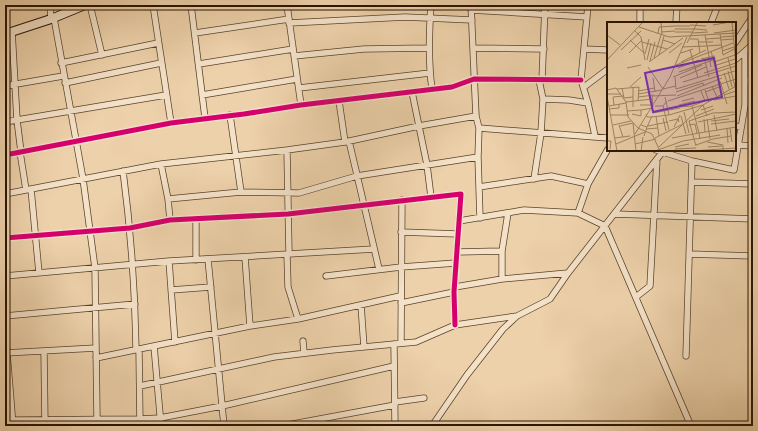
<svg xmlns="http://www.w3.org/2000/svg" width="758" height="431" viewBox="0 0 758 431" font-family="'Libre Bodoni',serif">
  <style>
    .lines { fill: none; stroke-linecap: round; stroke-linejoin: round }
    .street-casing { stroke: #5a432b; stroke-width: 7 }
    .secondary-casing { stroke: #291401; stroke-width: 10 }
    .street { stroke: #f3e1c8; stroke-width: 5.5 }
    .secondary { stroke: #f3e1c8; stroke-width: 8 }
    .cycleway-casing { stroke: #f3e1c8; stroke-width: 8 }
    .cycleway { stroke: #d6006c; stroke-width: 5 }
    .inset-road { fill: none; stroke: #9f8566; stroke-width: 1 }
    .view { fill: #7b2cbf; fill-opacity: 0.15; stroke: #7b2cbf; stroke-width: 2 }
    .inset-edge { fill: none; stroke: #291401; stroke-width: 2 }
  </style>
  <rect width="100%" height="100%" fill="#edd1aa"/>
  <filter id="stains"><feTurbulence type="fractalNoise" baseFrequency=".005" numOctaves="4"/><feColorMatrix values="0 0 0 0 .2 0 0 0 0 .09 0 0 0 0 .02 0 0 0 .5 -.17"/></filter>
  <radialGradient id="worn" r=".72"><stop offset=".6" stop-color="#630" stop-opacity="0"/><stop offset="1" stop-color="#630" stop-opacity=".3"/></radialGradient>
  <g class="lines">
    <g class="street-casing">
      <path id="street" d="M50,5L51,19
        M90,5L102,55
        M153,5L171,123
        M191,5L205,118
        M287,5L301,105
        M431,5C429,33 428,61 432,89
        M471,5L476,116L479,128L478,157L480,218
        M588,5L581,80L588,103L595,136
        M471,10L587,17
        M54,18L83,179L95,268L97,419
        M289,23L405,17L472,20
        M640,23V5
        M676,23L677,5
        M711,23L718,5
        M12,31L17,120L21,152
        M195,33L289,19
        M735,43L753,16
        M473,48L544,49
        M584,49L608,50
        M294,56L364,49L429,48
        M735,60L753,44
        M61,63L158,43
        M199,64L293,49
        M542,80L545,5
        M745,80L753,82
        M65,83L161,63
        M5,86L63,76
        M584,87L608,69
        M299,88L430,73
        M412,92L427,165L431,197
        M202,95L297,79
        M543,99L569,100L588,103
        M339,101L345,142
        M230,115L241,192
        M5,122L166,95
        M735,126L741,127
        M479,128L608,138
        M349,141L379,269
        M738,145L753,146
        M287,150L289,254
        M656,150L692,161L734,170L745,105V52
        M20,152L26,190
        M5,155L171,123L244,114L301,105L452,87L474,79L581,80
        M161,164L168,199L241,192L299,193L357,176L478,157
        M123,171C131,231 135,290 136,350
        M534,179L541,133L543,99L539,80
        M692,182L753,184
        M479,187L551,176L588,184
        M31,189L39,273
        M5,194L161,164L287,150L345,142L419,126L476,116
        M168,199L170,220
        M578,213L588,184L608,149
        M615,214L753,219
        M196,219V260
        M459,221L524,210L578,213L605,226L691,426
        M401,232L458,234
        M5,238L130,228L170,220L288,214L461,194L454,292L455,325
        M457,252L502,251
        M287,254L288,287L298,319
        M689,254L753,256
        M245,257L250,326
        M208,259L224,426
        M169,261L175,342
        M5,276L169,261L374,249
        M326,276L401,267L456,263
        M502,279V251L508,213
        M455,287L502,279L568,273
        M171,290L211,287
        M636,297L650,286L657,159
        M401,303L454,292
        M361,305L364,347
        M5,316L135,304
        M5,328L13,426
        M303,341L304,353
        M401,343L402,200
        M394,344L395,426
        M154,346L161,426
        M139,349L140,426
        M44,351L45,426
        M5,353L96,348
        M686,356L692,161
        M96,358L250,326L298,319L400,296
        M140,386L274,357L332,350L416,342L455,325L517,316
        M395,402L424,398
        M13,420L140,419L160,418L222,406L394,366
        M5,422H13
        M282,426L395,405
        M432,426L467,375L503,329L517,316L550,299L568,273L664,150"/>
    </g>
    <g class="secondary-casing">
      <path id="secondary" d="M5,34L51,19L85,5"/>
    </g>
    <use href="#street" class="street"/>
    <use href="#secondary" class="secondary"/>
    <g class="cycleway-casing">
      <path id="cycleway" d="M5,155L171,123L244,114L301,105L452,87L474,79L581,80
        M5,238L130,228L170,220L288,214L461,194L454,292L455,325"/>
    </g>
    <use href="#cycleway" class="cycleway"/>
  </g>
  <g transform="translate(607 22)">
    <rect width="129" height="129" fill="#edd1aa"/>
    <path class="inset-road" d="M54,0L55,12M125,0L129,43M83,3L99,4M106,3L123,0M68,4H83M32,5L62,15L129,11M68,7H87M87,7L100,8M28,9L34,15L38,38M54,10L68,9M68,10H85M85,11L101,10M107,11L129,8M51,12L52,5L68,4M113,12L116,33M0,13L13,23M98,13L104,45M114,15L129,14M83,17H91L93,31M98,17L114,16M23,18L37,31M56,18L68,22M114,18L126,17M35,20L60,27M91,20H106M80,21L90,1M99,24L114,23M75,25L99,24M14,28L34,9M83,28L91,56M104,29L109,48M115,29L127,25M22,31L35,18M62,31L75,21M74,31L86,27M38,32L42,17M52,33L57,14M116,33L127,27M47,36L54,13M121,36L129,69M94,37L108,34M0,38L36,0M40,38L44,21M43,39L48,20M98,39L102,55M42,40L76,16M74,40L99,28M107,40L128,33M69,43L126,21M107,44L128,37M41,45L56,67L69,64M20,46L34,43M71,46L92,38M121,49L125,65M72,50L106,38M97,51L129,41M117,51L122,67M66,55L95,43M68,55L69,67L128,49M46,56L48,70M73,56L99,45M113,59L120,82M76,60L129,44M105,64L110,75M23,65L34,55M15,66L17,76L26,75M10,67L32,65L31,79M0,68L9,66L19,80L21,95L31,106L45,112L53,129M98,68L102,80M31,69L48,66M69,70L96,61L97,64M98,70L115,64M0,72H14M31,72L55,68M117,73L129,69M0,74L10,129M70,74L115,56M31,75L47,73M107,78L129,74M61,79L129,57M75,79L87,76M19,80L45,77M7,83L6,75L16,74M33,83H46M72,83L88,79M2,84L19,81M48,84H56L60,79M56,84L62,108M85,84L98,79L94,69M26,85V65M46,85L45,74L69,73M73,85L85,84L92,111L129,105M2,87L12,86V82M34,88L46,86M94,88L106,84M20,89L34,88V94L25,92M77,90L82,111M46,91L73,86M39,92L40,95H44L62,93L58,75M4,93H22M62,93L96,83L100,94M107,93L110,109M49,94L52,114M74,94L79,112M89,94L107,87M56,96L59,109M97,97L98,110M100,97L103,117M62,99L71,97L72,100M82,99L106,91L129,90M82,99L89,124M104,99L122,97M91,100L129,92M104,102L129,99M6,103L24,99M12,103L16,115M34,103L40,105L37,114M82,103L88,102L90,111M13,104L26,101L29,129M41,104L61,100M40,105L45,94M67,105L73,93M120,106L121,121M123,106L125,120M39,107L51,106M28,112L63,55L80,15M8,116L23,114M48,116L76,102M65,116L92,111L93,117M0,119H4L3,127M100,120L116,123V129M9,122L38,110M28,122L49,117M89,123L106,117L124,114M52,125L96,83L129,64M68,125L82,122M101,125L115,124M68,127L89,126M34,129L36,115M48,129L76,119L113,113M85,129L129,126"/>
    <path class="view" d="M107,36L115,75L46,90L38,51Z"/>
    <rect width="129" height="129" class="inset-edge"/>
  </g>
  <rect width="758" height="431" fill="none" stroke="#edd1aa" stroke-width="20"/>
  <rect x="6" y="6" width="746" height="419" fill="none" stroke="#291401" stroke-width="2"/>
  <rect x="10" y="10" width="738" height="411" fill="none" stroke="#291401"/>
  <rect width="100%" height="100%" filter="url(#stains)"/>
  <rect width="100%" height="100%" fill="url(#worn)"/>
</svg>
